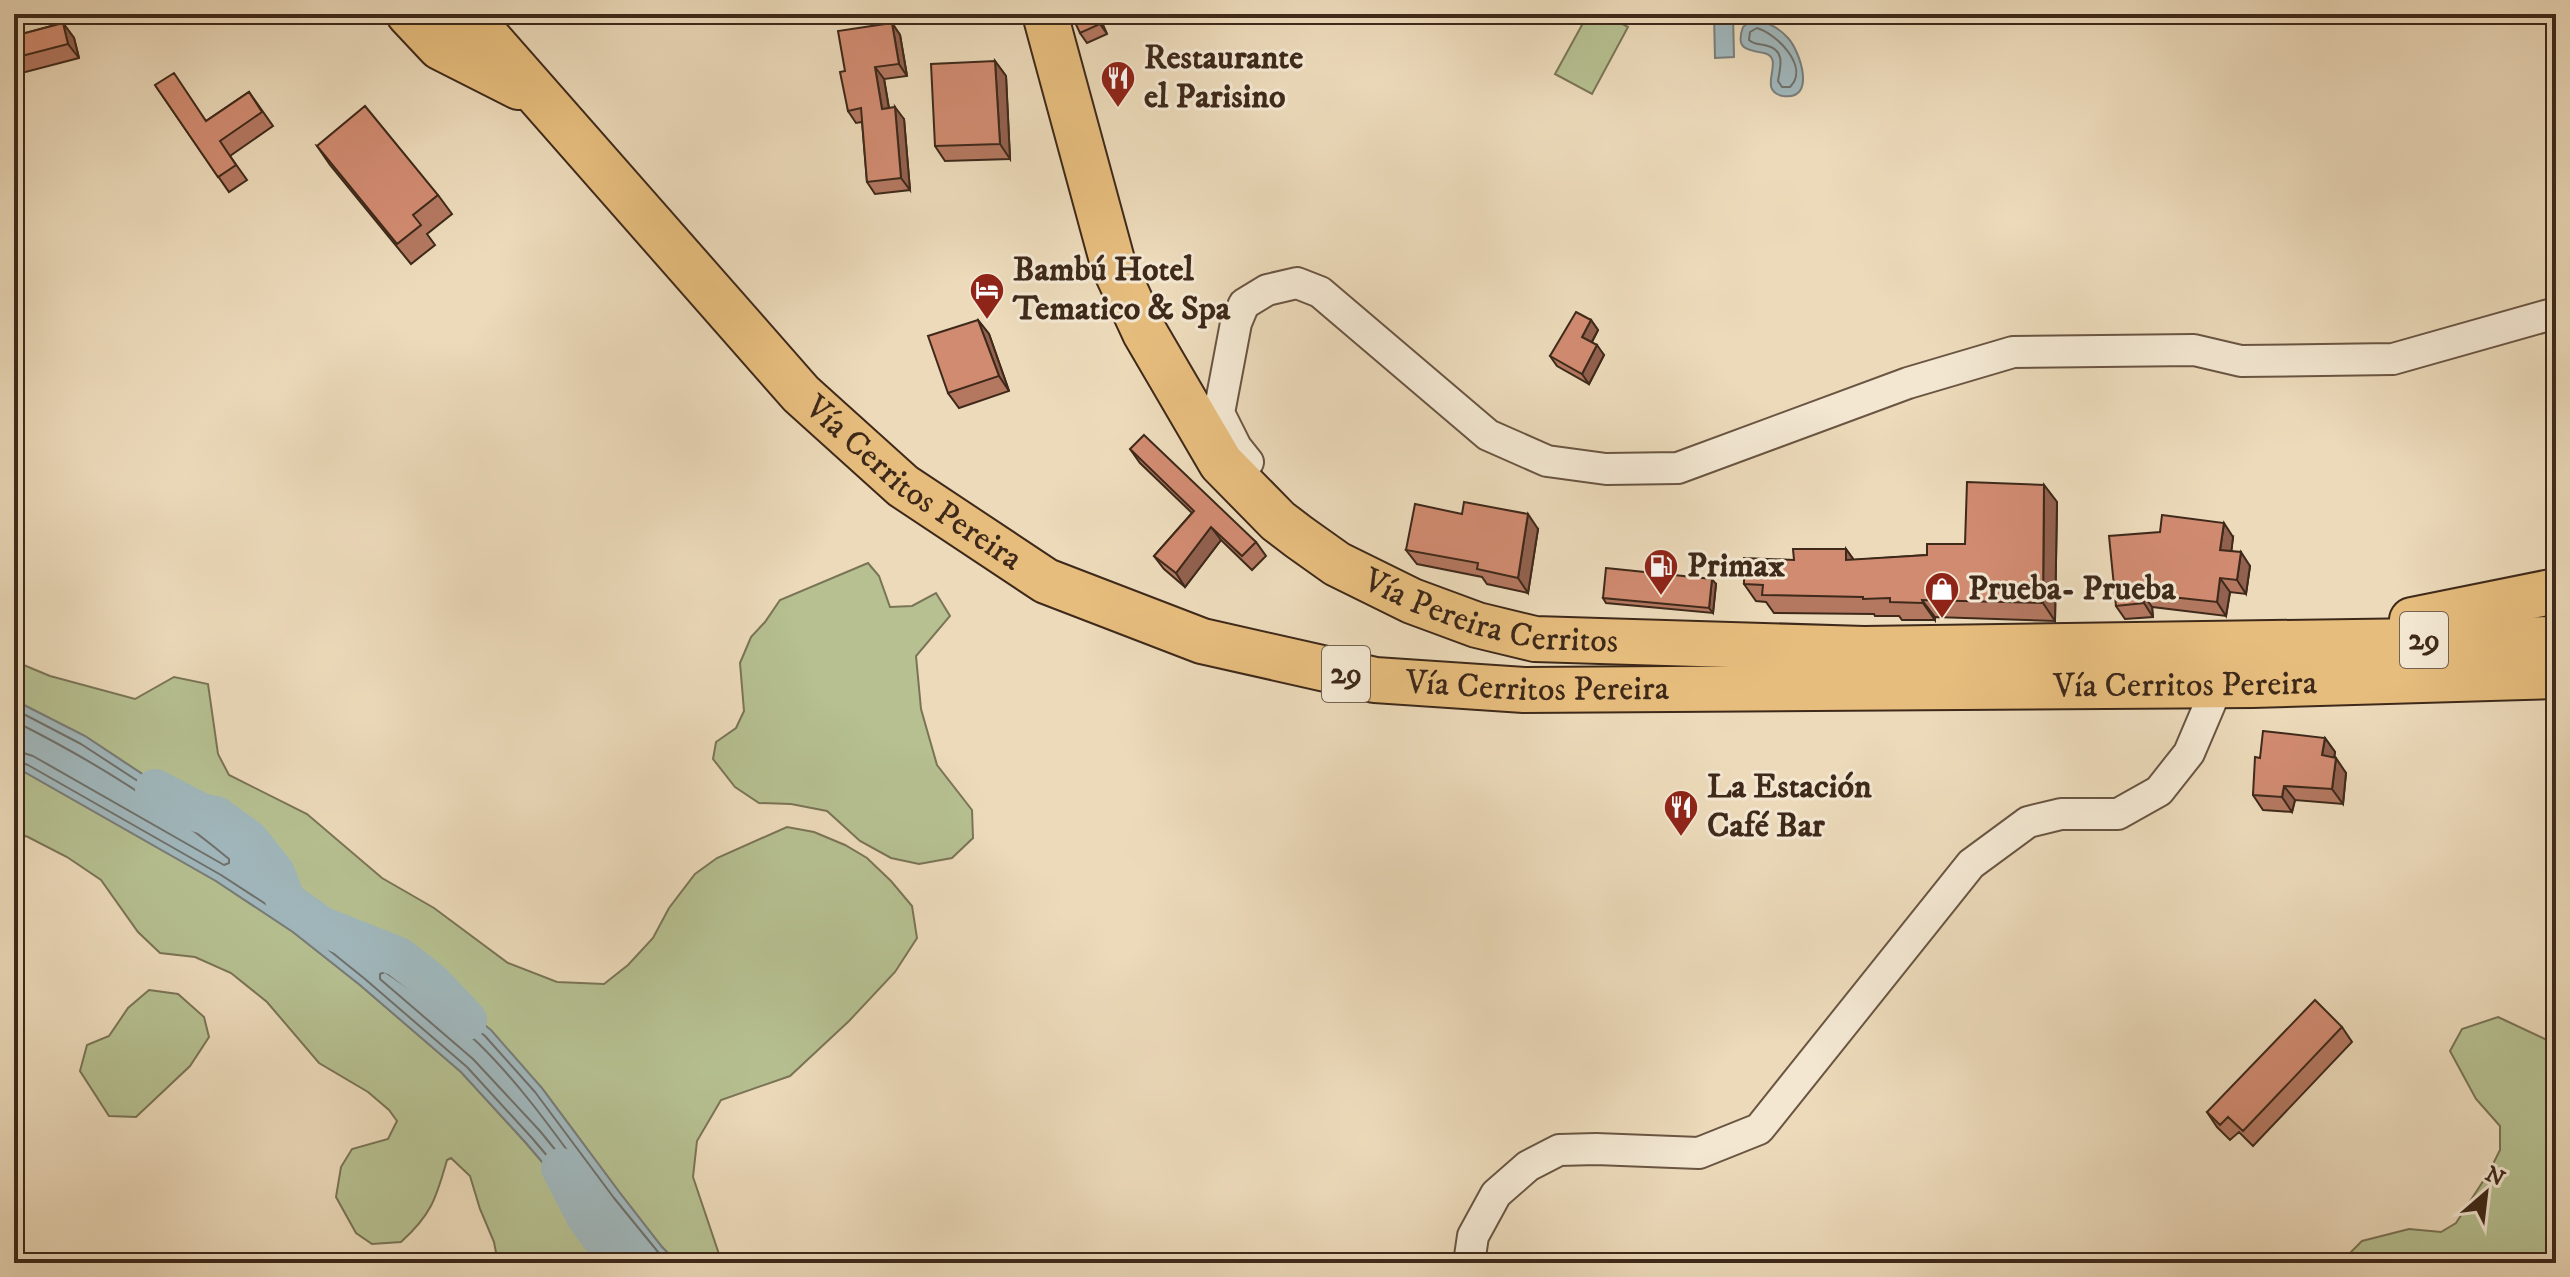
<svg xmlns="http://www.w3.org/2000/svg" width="2570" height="1277" viewBox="0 0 2570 1277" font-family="'IM FELL DW Pica',serif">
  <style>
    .green { fill: #b6c091; stroke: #7a7456; stroke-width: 2 }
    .water { fill: #a0b7bc; stroke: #797e7b; stroke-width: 2 }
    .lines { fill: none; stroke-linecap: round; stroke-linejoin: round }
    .shore { stroke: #6f706b; stroke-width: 2 }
    .river { stroke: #a0b7bc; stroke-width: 40 }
    .minor-casing { stroke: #6a5542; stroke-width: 34 }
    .highway-casing { stroke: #3e291a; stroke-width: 48 }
    .minor { stroke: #f3e7d2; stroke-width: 30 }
    .highway { stroke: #e6bd7d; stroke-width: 44 }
    .wall { fill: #b47861; stroke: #3e291a; stroke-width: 2 }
    .shaded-wall { fill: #92614f; stroke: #3e291a; stroke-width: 2 }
    .building { fill: #d18b71; stroke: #3e291a; stroke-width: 2 }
    .labels { text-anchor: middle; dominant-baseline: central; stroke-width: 6; stroke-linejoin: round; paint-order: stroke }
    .shield { fill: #f3e7d2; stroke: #746251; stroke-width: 2 }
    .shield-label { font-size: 32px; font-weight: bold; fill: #3e291a }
    .poi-label { font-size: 34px; font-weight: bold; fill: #3e291a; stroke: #f3e7d2; text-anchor: start }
    .street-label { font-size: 34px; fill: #3e291a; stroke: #f3e7d2 }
  </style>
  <rect width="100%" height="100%" fill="#ecdaba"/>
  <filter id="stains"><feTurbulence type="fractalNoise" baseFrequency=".0025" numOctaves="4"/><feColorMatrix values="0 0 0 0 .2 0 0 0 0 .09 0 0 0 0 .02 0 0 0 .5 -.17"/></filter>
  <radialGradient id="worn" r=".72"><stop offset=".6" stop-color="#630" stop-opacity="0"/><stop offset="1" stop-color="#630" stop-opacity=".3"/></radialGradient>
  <path class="green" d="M1588,14H1604L1628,27L1592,94L1555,74Z
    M868,563L879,576L890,607L912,606L936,593L950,616L916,656L921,709L937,765L972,810L973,838L952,858L919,864L891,858L860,841L827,811L791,804L759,803L735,787L713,759L716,742L736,728L744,711L740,663L751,637L765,622L780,600Z
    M14,661L50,676L135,699L174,677L208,684L218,754L229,775L307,814L382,878L434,908L508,963L557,982L604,984L628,965L653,938L669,908L695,874L717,858L787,827L814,832L845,845L867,858L891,881L912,906L917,938L895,972L849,1021L790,1076L721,1100L697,1141L693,1177L722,1263H678L662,1247L620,1193L541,1087L431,982L275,873L201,813L85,736L14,700Z
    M14,766L216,881L293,932L360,985L461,1072L526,1143L628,1263H498L494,1242L480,1209L470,1176L451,1158L447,1160C436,1199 431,1215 401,1242L372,1244L356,1233L336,1197L341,1167L352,1149L388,1139L397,1121L389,1110L368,1092L319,1063L267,1002L231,973L195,957L160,953L138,932L101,880L67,857L28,837L14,832Z
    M149,990L178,994L204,1017L209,1037L190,1066L136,1117L109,1116L80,1071L87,1045L109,1036L128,1008Z
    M2498,1017L2545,1039L2556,1049V1263H2340L2362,1241L2409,1229L2441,1232L2456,1223L2489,1172L2500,1150V1126L2476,1099L2450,1051L2462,1029Z"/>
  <path class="water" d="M1714,14H1733L1734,57L1715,58Z
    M1757,20C1770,23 1779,28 1788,38C1800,51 1817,101 1783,96C1755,91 1787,58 1764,53C1747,50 1735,49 1743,27L1749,22Z
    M14,700L85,736L201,813L275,873L431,982L491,1030L541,1087L620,1193L662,1247L678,1263H628L526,1143L461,1072L360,985L293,932L216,881L14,766Z"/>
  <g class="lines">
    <path class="shore" d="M1757,28C1777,34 1810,67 1790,87H1782L1778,81C1780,68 1786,51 1768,46C1759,43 1756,46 1749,40L1750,32Z
      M14,709L81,744L196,819L270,880L426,989L485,1036L535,1092L614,1198L667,1263
      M14,721C90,759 163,804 229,859V863L224,865L33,756L14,750
      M14,760L28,765L221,875L298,925L365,979L467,1067L532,1138L631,1255L633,1263
      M385,972C417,994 450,1017 478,1043C516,1080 549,1125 580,1168V1173H574L540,1131L473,1059L380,979V974Z"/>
    <path class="river" d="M155,789L201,813L216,816L249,840L275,873L286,901L321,926L399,957L431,982L467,1020
      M561,1168L587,1218L620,1263"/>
    <g class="minor-casing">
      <path id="minor" d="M1248,462L1236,447L1219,413L1236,323L1244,304L1267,290L1297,283L1320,292L1488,435L1547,461L1606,469L1678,468L1908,383L2013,352L2194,350L2241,361L2393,359L2556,313
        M1469,1263L1473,1236L1496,1194L1528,1166L1559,1150L1596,1149L1699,1153L1759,1129L1971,864L2028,822L2061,814H2118L2159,791L2189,753L2218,685"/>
    </g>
    <g class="highway-casing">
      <g id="highway">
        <path d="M409,14L440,47L519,87"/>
        <path id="s1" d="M467,14L801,394L903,486L1046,581L1202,641L1375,680L1524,690L2252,685L2556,676"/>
        <path id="s2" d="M1045,14L1113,264L1145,333L1221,463L1278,521L1299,537L1337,564L1412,601L1477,625L1535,639L1864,649L2556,639"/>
        <path d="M2412,620L2556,591"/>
      </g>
    </g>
    <use href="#minor" class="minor"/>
    <use href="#highway" class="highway"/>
  </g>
  <path class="wall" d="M1098,14L1107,34L1087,43L1080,33Z
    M63,23L74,38L79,58L14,75V36Z
    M892,23L900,35L907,76L884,79L889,108L904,119L910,190L875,194L867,182L862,122L856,123L848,111L845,71Z
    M995,61L1006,76L1010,159L945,161L935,146Z
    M155,85L206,121L249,92L273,126L230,156L247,180L229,192Z
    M317,146L438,195L452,214L427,234L435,245L411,264L330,165Z
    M978,320L989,334L1009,391L959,408L948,393Z
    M1591,320L1598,330L1592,342L1604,355L1589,384L1557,366L1550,356Z
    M1130,449L1256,542L1266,556L1252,570L1221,540L1185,587L1164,569L1154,556L1192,513L1140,463Z
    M2044,485L2057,502L2055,621L1935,617V620H1902L1899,616H1875L1874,614L1774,613L1766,602L1756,601L1744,584L1794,560L1846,549L1854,560L1927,555L1965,544Z
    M1538,529L1528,593L1487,584L1482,577L1417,564L1406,550Z
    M2233,537L2231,551L2250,566L2246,594L2230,592L2226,616L2152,607L2153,617L2125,619L2116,606Z
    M1716,584L1713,613L1606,603L1603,598Z
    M2325,738L2335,752L2334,758L2346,773L2343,804L2295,800L2292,812L2263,810L2253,795L2260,758Z
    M2342,1027L2352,1042L2253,1146L2239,1132L2230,1140L2217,1127L2207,1112Z"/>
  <path class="shaded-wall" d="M1095,14H1098L1107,34L1100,24Z
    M63,23L74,38L79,58L68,44Z
    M892,23L900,35L907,76L899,64Z
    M995,61L1006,76L1010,159L1000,144Z
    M875,67L884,79L891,121L882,109Z
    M895,107L904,119L910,190L901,178Z
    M978,320L989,334L1009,391L999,376Z
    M1591,320L1598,330L1589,347L1582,337Z
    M1597,345L1604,355L1589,384L1582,374Z
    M2044,485L2057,502L2055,621L2043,603Z
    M1528,514L1538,529L1528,593L1518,578Z
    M2224,523L2233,537L2230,564L2220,550Z
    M1211,527L1221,540L1185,587L1176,573Z
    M1846,549L1858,566L1846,560Z
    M2241,552L2250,566L2246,594L2237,580Z
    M2220,578L2230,592L2226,616L2217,602Z
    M1712,579L1716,584L1713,613L1709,608Z
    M2143,594L2152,607L2153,617L2144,603Z
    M1922,600L1935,617V620L1923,603Z
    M2325,738L2335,752L2332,770L2322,755Z
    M2336,758L2346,773L2343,804L2332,789Z
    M2284,786L2295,800L2292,812L2282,797Z"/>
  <path class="building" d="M1071,14H1095L1100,24L1080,33Z
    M63,23L68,44L14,58V36Z
    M892,23L899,64L875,67L882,109L895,107L901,178L867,182L861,108L848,111L840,72L845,71L838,31Z
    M995,61L1000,144L935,146L931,64Z
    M174,73L206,121L249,92L262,112L220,141L236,165L218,177L155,85Z
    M365,106L438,195L413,215L421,225L397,244L317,146Z
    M1576,312L1591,320L1582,337L1597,345L1582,374L1550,356Z
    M978,320L999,376L948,393L928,336Z
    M1144,435L1256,542L1242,556L1211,527L1176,573L1154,556L1194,511L1130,449Z
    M1967,482L2044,485L2043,603L1922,600L1923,603L1890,602V598L1863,599V597L1762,595L1763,585L1744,584V558L1794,560L1793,549H1846V560L1927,555V544H1965Z
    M1464,502L1528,514L1518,578L1477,569L1478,563L1406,550L1415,504L1462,514Z
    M2162,515L2224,523L2220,550L2241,552L2237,580L2220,578L2217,602L2143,594L2144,603L2116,606L2109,536L2160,532Z
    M1606,568L1712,579L1709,608L1603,598Z
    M2263,731L2325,738L2322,755L2336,758L2332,789L2284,786L2282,797L2253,795L2255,757L2260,758Z
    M2315,1000L2342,1027L2243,1131L2228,1117L2220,1125L2207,1112Z"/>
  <defs>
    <g id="restaurant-pin" transform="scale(1.8)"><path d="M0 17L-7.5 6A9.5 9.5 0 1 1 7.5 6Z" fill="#8f2418" stroke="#f3e7d2"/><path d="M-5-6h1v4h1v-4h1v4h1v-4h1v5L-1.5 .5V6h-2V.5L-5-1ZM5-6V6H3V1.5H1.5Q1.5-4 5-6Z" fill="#fff"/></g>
    <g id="hotel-pin" transform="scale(1.8)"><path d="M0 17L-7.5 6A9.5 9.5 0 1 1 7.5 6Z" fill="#8f2418" stroke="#f3e7d2"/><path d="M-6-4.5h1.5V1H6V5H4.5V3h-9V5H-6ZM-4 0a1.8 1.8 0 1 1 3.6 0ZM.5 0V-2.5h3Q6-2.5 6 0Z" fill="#fff"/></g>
    <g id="fuel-pin" transform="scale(1.8)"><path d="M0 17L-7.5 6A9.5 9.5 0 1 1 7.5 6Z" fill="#8f2418" stroke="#f3e7d2"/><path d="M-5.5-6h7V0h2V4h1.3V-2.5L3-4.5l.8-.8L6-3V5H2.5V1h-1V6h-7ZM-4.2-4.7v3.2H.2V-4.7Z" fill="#fff"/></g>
    <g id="shop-pin" transform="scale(1.8)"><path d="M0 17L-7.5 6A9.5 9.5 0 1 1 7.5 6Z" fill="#8f2418" stroke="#f3e7d2"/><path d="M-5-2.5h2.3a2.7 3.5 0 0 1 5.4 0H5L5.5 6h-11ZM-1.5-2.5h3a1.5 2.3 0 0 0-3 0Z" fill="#fff"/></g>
  </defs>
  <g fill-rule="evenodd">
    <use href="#restaurant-pin" x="1118" y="78"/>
    <use href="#hotel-pin" x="987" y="290"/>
    <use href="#fuel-pin" x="1661" y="566"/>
    <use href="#shop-pin" x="1942" y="589"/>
    <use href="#restaurant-pin" x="1681" y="807"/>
  </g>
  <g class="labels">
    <g class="shield">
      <rect x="2400" y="612" width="48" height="56" rx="6"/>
      <rect x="1322" y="646" width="48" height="56" rx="6"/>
    </g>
    <g class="shield-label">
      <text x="2424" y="640">29</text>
      <text x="1346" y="674">29</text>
    </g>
    <g class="poi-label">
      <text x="1144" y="58">Restaurante<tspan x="1144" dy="39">el Parisino</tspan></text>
      <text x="1013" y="270">Bambú Hotel<tspan x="1013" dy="39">Tematico &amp; Spa</tspan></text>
      <text x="1687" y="566">Primax</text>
      <text x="1968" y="589">Prueba- Prueba</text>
      <text x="1707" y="787">La Estación<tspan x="1707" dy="39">Café Bar</tspan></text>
    </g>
    <g class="street-label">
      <text stroke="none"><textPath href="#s1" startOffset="650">Vía Cerritos Pereira</textPath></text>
      <text stroke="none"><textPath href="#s2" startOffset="804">Vía Pereira Cerritos</textPath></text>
      <text stroke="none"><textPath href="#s1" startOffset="1970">Vía Cerritos Pereira</textPath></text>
      <text stroke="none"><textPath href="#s1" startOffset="1322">Vía Cerritos Pereira</textPath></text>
    </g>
  </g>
  <rect width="2570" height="1277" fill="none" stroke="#ecdaba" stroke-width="48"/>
  <rect x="16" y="16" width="2538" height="1245" fill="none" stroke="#3e291a" stroke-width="4"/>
  <rect x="24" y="24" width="2522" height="1229" fill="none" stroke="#3e291a" stroke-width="2"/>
  <g transform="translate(2486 1193) rotate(28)" stroke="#f3e7d2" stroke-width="6" paint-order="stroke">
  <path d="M0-6L14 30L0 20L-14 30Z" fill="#3e291a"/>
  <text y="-12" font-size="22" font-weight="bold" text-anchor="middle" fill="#3e291a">N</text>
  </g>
  <rect width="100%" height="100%" filter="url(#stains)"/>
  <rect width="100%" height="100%" fill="url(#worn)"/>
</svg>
